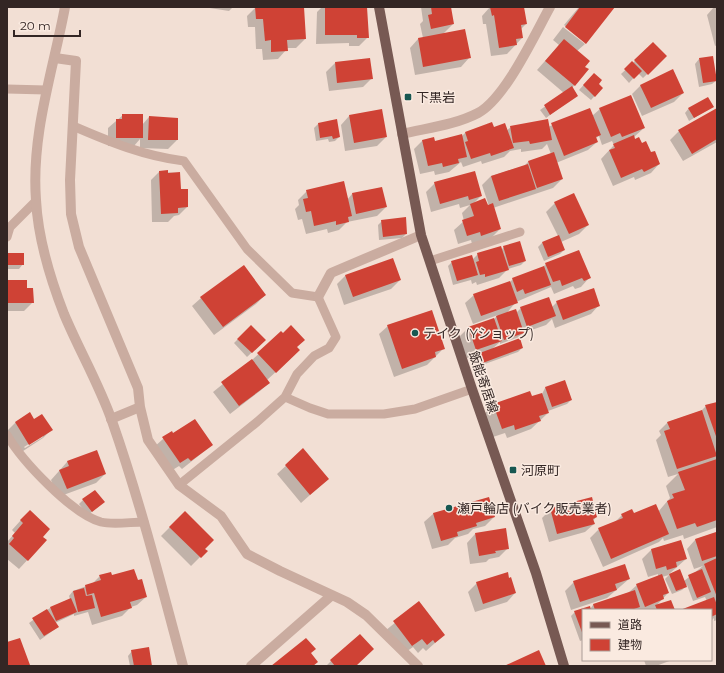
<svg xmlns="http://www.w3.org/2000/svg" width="724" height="673" viewBox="0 0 724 673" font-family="Montserrat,'Noto Sans JP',sans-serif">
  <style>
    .shadow { fill: #0003; fill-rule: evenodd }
    .building { fill: #cf4235 }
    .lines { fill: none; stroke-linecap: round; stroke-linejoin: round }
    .service { stroke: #caaca0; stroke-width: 9 }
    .minor { stroke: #caaca0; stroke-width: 10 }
    .tertiary { stroke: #caaca0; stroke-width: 10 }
    .primary { stroke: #775953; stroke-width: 10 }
    .poi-dot { fill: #175751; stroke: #faeae0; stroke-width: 1.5 }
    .labels { text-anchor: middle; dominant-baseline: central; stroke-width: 3; stroke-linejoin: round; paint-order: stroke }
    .poi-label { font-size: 13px; fill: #332624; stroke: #faeae0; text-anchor: start }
    .street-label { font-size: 13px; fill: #332624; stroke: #faeae0 }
  </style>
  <rect width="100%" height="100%" fill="#f2dfd4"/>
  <path class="shadow" d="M203,7H233L229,11Z
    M256,7H303L305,39L296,48H286V50L278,59L263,60L262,49H256L255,27H248L247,16Z
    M322,7H366L368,37L359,46H349V43L316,44L317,12Z
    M421,7H450L453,24L442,35L469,58L461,67L415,75L410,48L418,39L423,38L420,24L423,21Z
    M490,7H523L526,24L521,29L522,38L507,54L491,56L486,24H483L482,16Z
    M579,7H614L586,42L564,25Z
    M714,7H717V45L715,46L707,15Z
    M563,27L585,44L577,51L584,67L587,70L572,88L577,95L546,118L540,110L564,93L537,70L559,45L553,40Z
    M653,44L666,56L643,78L638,73L629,83L621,74Z
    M699,59L717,80L712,84L699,87L695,64Z
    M335,63L372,78L363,87L329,91L326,72Z
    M590,78L602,88L591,100L579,90Z
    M641,85L683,93L674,102L642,116L632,94Z
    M712,107L689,121L685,113L689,108Z
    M589,109L592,116L600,109L644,128L634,137L635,140L641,144L659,164L651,173L635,180L634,177L613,186L601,159L614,145L612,141L602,145L599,136L596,138L597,142L588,150L556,163L562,179L553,188L493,208L500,229L491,238L472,244L471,240L458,244L454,230L464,221L462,213L470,205L460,208L459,204L431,212L426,192L435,183L481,196L473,204L489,206L482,185L491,176L524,166L528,162L551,154L547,144L542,149L521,152V149L510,151L504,157L482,164L481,161L463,167L461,162L449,172L435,175L434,171L420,174L414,149L423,140L435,142L461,137L465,133L493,128L506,131L511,127H548Z
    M717,111V142L683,161L670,140L679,131Z
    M123,115L142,125L149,117L177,140L168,149L140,148V139L134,146H108V128Z
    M349,116L386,137L377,146L345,151L341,125Z
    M318,124L339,137L335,141L329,142L328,139L316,141L314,128Z
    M159,172L179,173L180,190L187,207L179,215L174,216L168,222H152L151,180Z
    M307,191L347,200L352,194L386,207L377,216L347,222L339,230L328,233L327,229L306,234L302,219L298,220L295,209L299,205L298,200Z
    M555,203L588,225L579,234L561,242L564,250L560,254L544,261L538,247L542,243L558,236L546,212Z
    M382,221L406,234L402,238L379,240L378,225Z
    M504,247L525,261L521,265L508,269L499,278L477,285L476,282L472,284L471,280L453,285L448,266L452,262L473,259L478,254L501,250Z
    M7,254L23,264L19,269H7Z
    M546,264L589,278L581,287L575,289L573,286L554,294L551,287L516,302L506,314L516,313L521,308L552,307L557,302L599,305L591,314L555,328L552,319L546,325L523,333L519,337L500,344V342L492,349L522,348L518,352L482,365L478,355L467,358L459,337L468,328L493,320L498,315L473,324L465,303L474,295L510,282L513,279L542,268Z
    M345,276L400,280L391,289L344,305L337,284Z
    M7,281L27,289L33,302L24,311H7Z
    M265,295L256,304L214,335L192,306L201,298Z
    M251,326L265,340L247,357L234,343Z
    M388,326L444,348L427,365L394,377L379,334Z
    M281,332L296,347L290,359L267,380L269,383L260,391L230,414L213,392L249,363Z
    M476,356L480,366L476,367L473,359Z
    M564,381L571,400L567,404L548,411V413L531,429L507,438L505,433L493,437L484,414L493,405L529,392L531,398L542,394L545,388Z
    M717,403V527L684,539L683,535L664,541L663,538L659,542L603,567L590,538L599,529L614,523L622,515L658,512L670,498L666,486L678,474L668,477L656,440L661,435L659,431L668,422L701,411L706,406Z
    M30,414L34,420L51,430L43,438L20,453L7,431L15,423ZM43,435V437L25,448L24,447Z
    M171,432L173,435L212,445L182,469L179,466L171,471L154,447Z
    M303,450L328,479L301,503L277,474Z
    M96,452L105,474L96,483L58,497L51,480L67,462Z
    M488,498L494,517L485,526L473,529L468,534L455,538L448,545L432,549L424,522L433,514Z
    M83,500L99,506L88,515L79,504Z
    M551,509L596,517L593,521L594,524L585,532L549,542L542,518Z
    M185,512L206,551L191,566L161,536Z
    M21,520L46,540L19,569L7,559V542L15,533L12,530Z
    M715,533L717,537V620L714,621V618L711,621V610H682L707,601L705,597L693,601L687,585L682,590L672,594L665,579L669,575L662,577L668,593L656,606L673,610H583V640L580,641L571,616L575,612L589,607L590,609L593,605L628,593L637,585L658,577V574L648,577L642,559L651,550L681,541L686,559L668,575L679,571L684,581L703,566L694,569L687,549L695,540Z
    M475,534L508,548L499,557L489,559L486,562L470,564L467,543Z
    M100,576L137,581L146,597L137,605L131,607L122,616L92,625L88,612L74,616V614L55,623L58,627L40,640L29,623L50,608L70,599L69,596L73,591L92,584Z
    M509,579L515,593L507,602L475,612L468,592L477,583Z
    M629,579L607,598L571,610L565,591L574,582Z
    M419,603L444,635L426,651L423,648L418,653L413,647L403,654L385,631Z
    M360,635L355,666H326L331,661Z
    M7,644L28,664L27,666H7Z
    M132,651L151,666H130L128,656Z
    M644,660H672L656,666H646Z"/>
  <path class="building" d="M255,7H304L306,39L287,40L288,51L271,52V40L265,41L263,19H256Z
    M325,7H367L369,38H357V35H325Z
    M431,7H451L454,24L431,29L428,15L432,14Z
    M490,7H524L527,24L521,25L523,38L516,39L517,45L499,48L494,15L492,16Z
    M580,7H615L586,44L565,27Z
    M465,29L471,58L423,67L418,38Z
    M564,39L590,61L585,67L589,69L575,86L545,61Z
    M653,42L667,56L648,75L634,60Z
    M713,56L717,81L703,83L699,58Z
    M370,58L373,79L337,83L335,62Z
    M632,61L642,71L634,79L624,69Z
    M673,69L684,93L651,108L640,85Z
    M594,73L602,80L599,84L603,88L595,97L583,85Z
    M572,86L578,96L550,115L544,105Z
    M631,95L645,128L622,137L620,133L611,137L599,108Z
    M708,97L714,107L694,118L688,108Z
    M590,108L601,135L596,137L598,142L564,156L551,123Z
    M717,108V139L692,154L678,130Z
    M382,109L387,137L354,143L349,115Z
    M122,114H143V138H116V119H122Z
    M149,116L178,118V140H148Z
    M337,119L340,137L333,139L332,136L320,138L318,123Z
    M548,119L552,140L530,144L529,141L513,143L510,126Z
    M492,122L494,127L505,123L514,148L491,156L490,153L471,159L465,142L468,141L465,132Z
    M462,134L467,157L458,159L459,163L443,167L442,163L428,166L422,140L434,137L435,141Z
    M634,135L635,139L639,137L642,143L646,141L651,152L655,151L660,164L644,172L642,169L621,178L609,150L615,148L613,144Z
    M554,152L563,179L537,188L528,161Z
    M528,164L536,189L499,201L491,176Z
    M168,170V173L180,172L181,189H188V207L178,208V213L161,214L159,171Z
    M475,171L482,196L469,200L468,196L440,204L434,182Z
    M344,181L352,216L348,217L349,222L336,225V221L314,226L311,211L306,212L303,199L308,198L306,190Z
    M382,187L387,207L356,214L352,193Z
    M574,193L589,225L569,234L554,202Z
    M485,198L488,205L493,203L501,229L481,236L480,232L467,236L462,220L474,216L470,204Z
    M406,217L407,234L383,237L381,220Z
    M559,235L565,250L548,257L542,242Z
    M520,241L526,261L509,266L503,246Z
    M501,246L509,270L485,277V274L480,275L476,262L479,261L477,253Z
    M579,250L591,278L584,281L582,278L562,286L560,280L553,282L545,263Z
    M7,253H24V265H7Z
    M472,255L478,275L457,281L451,261Z
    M393,258L401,280L353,297L345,275Z
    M244,265L266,295L223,327L200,297Z
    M544,266L551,285L525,294L523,289L517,292L512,278Z
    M7,280H27V288H33L34,303H7Z
    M510,281L518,303L481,316L473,294Z
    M594,288L600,306L563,320L556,301Z
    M549,297L556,316L527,327L520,307Z
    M516,309L524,333L504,340L496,316Z
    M432,310L445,349L435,352L436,357L402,369L387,325Z
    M494,318L502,341L476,350L468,327Z
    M251,325L266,340L252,353L237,339Z
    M291,325L305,340L297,347L300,350L276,373L257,353L281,331L283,333Z
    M520,338L523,348L480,364L477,354Z
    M252,359L270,383L239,406L221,382Z
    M565,380L572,400L552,407L545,387Z
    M530,391L532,396L542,393L549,413L539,416L541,421L515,430L514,425L502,429L493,404Z
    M717,402V439L705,405Z
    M702,410L717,456L677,469L664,431L670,429L667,422Z
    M30,412L34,419L42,414L53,430L29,445L15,422Z
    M195,419L213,445L191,461L188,458L180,463L162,437L172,431L173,433Z
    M303,448L329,479L310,495L285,465Z
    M97,450L106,474L67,489L59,470L69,466L67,461Z
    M717,459V520L697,527L695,523L677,529L667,501L674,498L672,494L685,490L678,472Z
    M95,490L105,502L92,512L82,499Z
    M489,497L495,517L476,523L477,526L457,532L458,536L441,541L433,513Z
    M592,497L597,517L593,519L595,524L557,534L550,508Z
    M656,504L669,534L611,559L598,528L623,518L621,514L632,509L634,513Z
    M30,510L50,529L43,537L47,540L28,561L9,544L14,538L12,536L23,523L20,520Z
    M185,511L214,540L205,549L208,551L201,558L169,527Z
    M506,528L509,549L495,551L496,553L479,556L475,533Z
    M716,532L717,556L702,561L695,539Z
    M681,540L687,559L676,562L677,567L667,570L666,566L656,569L651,549Z
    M717,558V597L704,564Z
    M625,564L630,579L615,584L617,590L580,602L573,581Z
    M134,569L138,580L142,579L147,597L130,602L132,608L101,617L94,593L87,595L85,585L101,580L99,575L111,572L112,575Z
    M680,569L687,587L676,591L669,574Z
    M702,569L711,592L697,598L688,575Z
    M508,572L509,578L511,577L516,593L483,604L476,582Z
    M662,574L669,593L663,595L664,599L645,607L636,584Z
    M84,588L86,596L92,595L95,608L78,612L73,591Z
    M635,590L640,607L631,610H595L593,604Z
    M714,597L717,605V614L711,617V610H680Z
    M71,598L77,612L56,621L50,607Z
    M671,600L675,610H657L655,605Z
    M419,601L445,635L435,643L433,640L427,645L422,639L412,646L393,621Z
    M590,606L591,610H583V635L574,611Z
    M47,609L59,627L44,636L32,618Z
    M360,634L374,649L356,666H335L330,660Z
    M20,638L30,665L7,666V642Z
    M306,638L316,649L311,653L318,662L313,666H271Z
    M149,647L152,666H134L131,650Z
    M539,650L546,666H504Z"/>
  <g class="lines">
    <path class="service" d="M7,89L46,90
      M73,126C110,142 144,156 184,161L247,249L292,293L318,297L336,337L329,348L314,356L297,374L285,397L257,422L179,485
      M7,237L10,227L36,201
      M430,261L520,232
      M285,397L310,408L328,414H384L415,409L472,389
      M7,435C22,461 72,514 101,522C113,525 131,522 144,522"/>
    <path class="minor" d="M55,58L76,61L70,180L71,214L79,247L138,388L140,407
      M402,134C427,128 455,125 478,113C505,99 535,34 550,7
      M318,297L331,273L421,235
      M111,419L140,407L148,440L179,485L221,516L247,554L280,571L347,602L366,615L418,666
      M251,666L332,595"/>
    <path class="tertiary" d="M65,7C53,71 31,134 36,200C38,239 50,278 64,314C79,350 99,384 112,421C140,501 161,584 183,666"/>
    <path class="primary" d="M379,7L421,235L472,389L536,573L564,666"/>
  </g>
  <g class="poi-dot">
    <rect x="404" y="93" width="8" height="8" rx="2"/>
    <circle cx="415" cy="333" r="4"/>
    <rect x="509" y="466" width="8" height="8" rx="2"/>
    <circle cx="449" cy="508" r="4"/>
  </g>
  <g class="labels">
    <g class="poi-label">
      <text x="416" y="97">下黒岩</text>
      <text x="423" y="333">テイク (Yショップ)</text>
      <text x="521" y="470">河原町</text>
      <text x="457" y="508">瀬戸輪店 (バイク販売業者)</text>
    </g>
    <g class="street-label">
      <text transform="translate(484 382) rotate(71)">飯能寄居線</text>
    </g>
  </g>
  <rect width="724" height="673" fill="none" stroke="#332624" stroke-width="16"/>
  <rect x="582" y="609" width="130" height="52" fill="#faeae0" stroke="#aa9c95"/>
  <rect x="590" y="622" width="20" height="6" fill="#775953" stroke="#aa9c95"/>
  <text x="618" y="629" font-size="12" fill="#332624">道路</text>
  <rect x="590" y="639" width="20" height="12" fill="#cf4235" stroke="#aa9c95"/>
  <text x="618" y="649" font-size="12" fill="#332624">建物</text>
  <path d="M14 30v6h66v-6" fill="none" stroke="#332624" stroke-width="2"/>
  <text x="20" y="30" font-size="12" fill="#332624" stroke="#faeae0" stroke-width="3" paint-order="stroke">20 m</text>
</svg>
